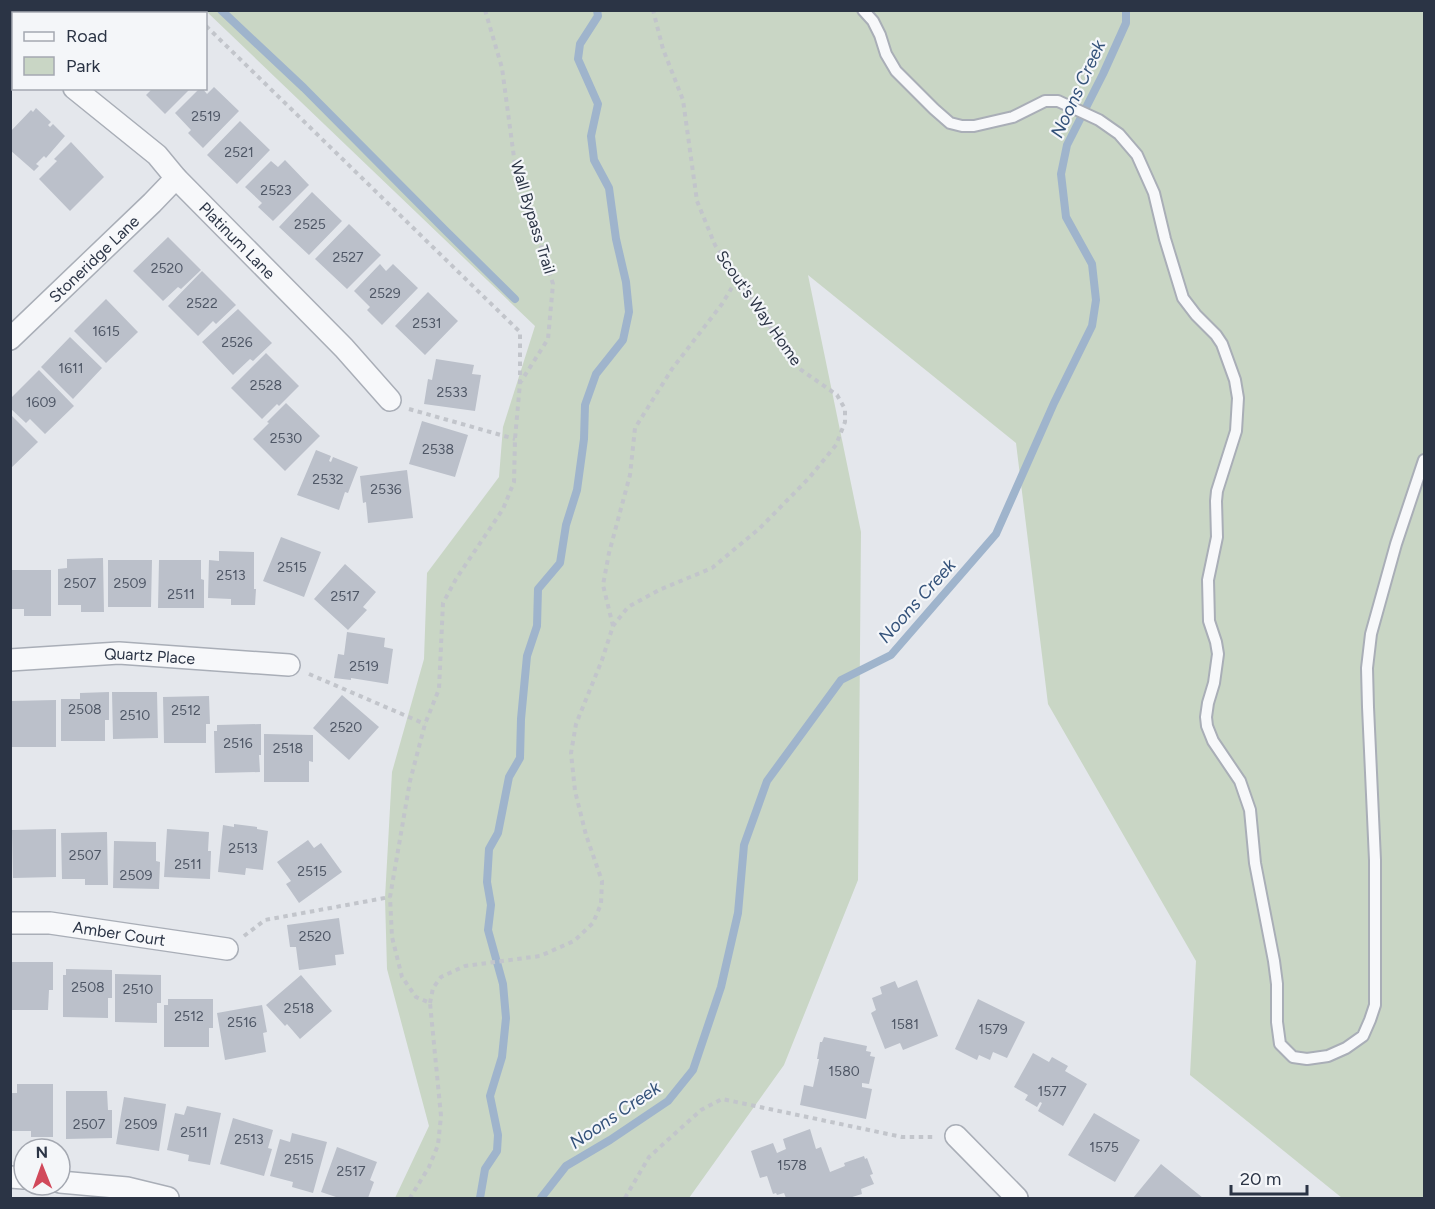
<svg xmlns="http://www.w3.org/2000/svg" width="1435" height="1209" viewBox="0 0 1435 1209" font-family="Figtree,sans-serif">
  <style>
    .green { fill: #c9d6c5 }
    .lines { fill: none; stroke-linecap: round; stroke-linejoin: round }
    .stream { stroke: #9fb4cc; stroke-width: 8 }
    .building { fill: #bbc0ca }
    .lane-casing { stroke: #a9aeb7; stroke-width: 14 }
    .street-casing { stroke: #a9aeb7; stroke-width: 24 }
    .path { stroke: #c2c5cb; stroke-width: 4; stroke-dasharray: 4.5 4.5; stroke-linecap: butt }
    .lane { stroke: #f7f8fa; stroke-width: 10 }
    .street { stroke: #f7f8fa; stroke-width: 21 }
    .labels { text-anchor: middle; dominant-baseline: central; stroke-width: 4.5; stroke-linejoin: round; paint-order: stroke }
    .number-label { font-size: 14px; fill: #4f5766 }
    .street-label { font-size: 16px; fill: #2b3445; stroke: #f4f6f9 }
    .water-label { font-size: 18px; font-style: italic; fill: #34527a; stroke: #f4f6f9 }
  </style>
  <rect width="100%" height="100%" fill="#e4e7ec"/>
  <path class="green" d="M206,11H1424V1198H1342L1190,1075L1196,961L1048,704L1016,443L808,275L861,532L858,880L784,1065L689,1198H395L429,1126L387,969L385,898L392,772L424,659L427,573L499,477L503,427L535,326Z"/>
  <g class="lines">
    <path class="stream" d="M221,10L304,88L445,230L515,299
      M480,1198L485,1169L497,1151L498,1135L490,1096L502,1057L506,1018L503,984L488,930L491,905L487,882L489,849L498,833L509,777L520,758L521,719L527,656L537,626L538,589L560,563L566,525L577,490L584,439L585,405L596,374L623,340L629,312L626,282L616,239L609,188L594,160L591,136L598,104L578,59L580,44L598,16L597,10
      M541,1198L566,1166L610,1140L668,1101L693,1070L721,987L738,913L744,845L767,781L841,680L891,655L996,534L1054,403L1092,326L1096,300L1092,264L1066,217L1061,174L1067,145L1103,74L1126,23V10"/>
  </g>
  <path class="building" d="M65,10H123L120,14H68Z
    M214,87L239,111L203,148L188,133L191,130L175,113L200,88H202L207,94Z
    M149,88H191L165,114L146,95L151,90Z
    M36,108L51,122L48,125L50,127L53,124L65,136L46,158L44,156L36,164L39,166L34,171L10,150V132L31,110L33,112Z
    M240,121L270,150L237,184L207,155Z
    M71,142L104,177L70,211L39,179L57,161L54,159Z
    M285,160L309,185L273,221L258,207L262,203L245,187L271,161L278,167Z
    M312,192L342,221L309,255L279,227Z
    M349,224L381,255L347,289L315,259Z
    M168,237L201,270L181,289L178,287L163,301L133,271Z
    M380,264L386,271L393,264L418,288L382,325L367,310L370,307L354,291Z
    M202,271L236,305L216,324L213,321L198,336L168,306Z
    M428,292L458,321L425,355L395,326Z
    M106,299L138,332L106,363L74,331Z
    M238,309L272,343L253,361L250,359L233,375L202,342Z
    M70,337L102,368L73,399L41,367Z
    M266,353L299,386L279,406L277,404L262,419L231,388Z
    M436,359L474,365L472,374L481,375L475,411L424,404L428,379L432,380Z
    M39,370L74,406L45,434L30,419L26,423L10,408V399Z
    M286,403L320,436L285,471L253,439L269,423L267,422Z
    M10,414L38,442L10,469Z
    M422,421L468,435L455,477L409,464Z
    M316,450L331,456L329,461L331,462L333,457L358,467L348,493L345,492L339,510L297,495Z
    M407,470L413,518L368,523L366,502L363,503L360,476Z
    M281,537L321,552L304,597L263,581Z
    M219,551L254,552V589H256L255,605H231V599L208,598L209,560L219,561Z
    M103,558L104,612H81V605H58V569L67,568V559Z
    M108,560H152L151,607H108Z
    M159,560H201V579L204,580V608H158Z
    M345,564L376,592L363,607L367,610L348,630L314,599Z
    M10,570H51V616H24V609H10Z
    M347,632L385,638L384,647L393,649L388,684L351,678V680L334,678L338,654L344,655Z
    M109,692V720H105V741H61V699H80V693Z
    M112,692H157L158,738L113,739Z
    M342,695L379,727L349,760L313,728Z
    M209,696L210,724H206V743H164L163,697Z
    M56,700V747H12L11,701Z
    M261,724V755H259L260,772L215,773L214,731H217V725Z
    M264,734L313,735V762L309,761V782H264Z
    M234,824L257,827V829L268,831L263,870L246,868L245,875L218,872L223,825L234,827Z
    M56,829V877L13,878L12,830Z
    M167,829L209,832L208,851H211L210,879L164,877Z
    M107,832L108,885H85V879H62L61,833Z
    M308,840L314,848L321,843L342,872L299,903L286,884L291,881L277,862Z
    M114,841L156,842V861L160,862L159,889L113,888Z
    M339,918L344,954L335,955L336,965L299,970L296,947H290L287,925Z
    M10,962H53V990H49L48,1010H10Z
    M66,969L112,970V998H108V1018L63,1017V975H66Z
    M115,974L161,975V1003H157V1023L115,1022Z
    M301,975L332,1011L300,1039L287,1024L285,1026L266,1005Z
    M917,980L938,1036L903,1050L900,1043L885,1049L871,1013L876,1010L872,998L882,994L880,987L895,981L898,988Z
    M168,999H213V1028H209V1047H164V1005H168Z
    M978,999L1025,1022L1007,1058L993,1052L990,1060L979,1055L977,1060L955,1049Z
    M262,1005L267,1032L263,1033L266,1052L225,1060L217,1013Z
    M824,1037L867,1046L866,1051L871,1052L870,1056L875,1057L869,1084L862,1083V1087L872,1089L866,1119L800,1105L804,1085L813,1087L819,1059H817L820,1042H822Z
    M1033,1053L1049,1062L1052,1057L1068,1066L1065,1071L1087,1084L1063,1126L1038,1111L1042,1103L1040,1102L1037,1107L1025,1100L1028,1095L1014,1087Z
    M17,1084H53V1137H31V1131H10V1093H17Z
    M66,1091H107L108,1110H112V1138L66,1139Z
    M124,1097L166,1104L159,1151L116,1144Z
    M187,1106L221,1113L210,1165L188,1161L189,1155L167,1150L175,1113L184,1115Z
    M1094,1113L1140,1140L1115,1182L1068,1155Z
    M233,1118L273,1130L268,1148L272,1149L264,1176L220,1164Z
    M810,1129L816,1149L821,1147L830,1172L845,1166L844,1163L864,1156L865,1159L867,1158L873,1174L870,1175L874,1184L861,1189L862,1194L849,1198H786L784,1193L777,1195L776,1193L773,1194L767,1176L760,1178L751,1151L773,1143L777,1153L786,1149L783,1139Z
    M292,1133L327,1142L313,1193L292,1187L293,1182L270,1176L280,1139L290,1142Z
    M337,1147L377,1162L370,1180L374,1182L368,1198H339L321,1192Z
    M1161,1164L1203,1198H1133Z"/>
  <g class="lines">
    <g class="lane-casing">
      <path id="lane" d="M863,10L873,21L880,35L886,54L896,71L934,109L950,123L962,126H974L1013,117L1045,101H1058L1099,120L1119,134L1137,155L1154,193L1165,239L1183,298L1196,315L1216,335L1222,344L1235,380L1238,398L1236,431L1217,491L1216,501L1217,537L1208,580L1209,621L1216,642L1218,654L1214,683L1208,703L1206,717L1207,726L1213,741L1240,781L1250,810L1255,863L1274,961L1277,984V1022L1280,1044L1293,1057L1307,1059L1328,1056L1346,1048L1363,1036L1370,1020L1375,1005V860L1368,707L1367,668L1371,634L1396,544L1424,460"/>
    </g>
    <g class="street-casing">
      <g id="street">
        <path d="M10,50L14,52"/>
        <path id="s1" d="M74,88L157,155L176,178L344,348L390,400"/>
        <path id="s2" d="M10,339L152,203L176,178"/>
        <path id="s3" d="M10,660L119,653L289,665"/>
        <path id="s4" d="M10,923H50L227,949"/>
        <path d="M956,1136L1017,1198"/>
        <path d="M10,1177L24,1178"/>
        <path d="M60,1182L127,1188L168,1198"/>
      </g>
    </g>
    <path class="path" d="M190,10L193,14
      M485,10L502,68L515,165L553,284L548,339L520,383
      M206,26L520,332V383L515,439L514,482L503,509L456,579L443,603L439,689L425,724L410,781L390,897L392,937L402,977L416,997L430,1003L441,1116L438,1145L429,1167L410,1198
      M409,409L515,439
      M613,626L603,585L609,553L630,475L635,428L672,369L722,304L737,279
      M309,674L425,724
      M244,936L265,920L390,897
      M430,1003L433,988L441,977L465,966L540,956L574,941L593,923L601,904L602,881L586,835L575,791L571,753L576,724L602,660L613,626L628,607L659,590L712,568L760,528L809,478L836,445L845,422V409L837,395L797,367L715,245L697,201L683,100L663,49L653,10
      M625,1198L649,1157L701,1110L722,1099L902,1137H935"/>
    <use href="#lane" class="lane"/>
    <use href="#street" class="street"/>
  </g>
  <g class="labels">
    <g class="number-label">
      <text x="206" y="116">2519</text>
      <text x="239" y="152">2521</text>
      <text x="276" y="190">2523</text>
      <text x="310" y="224">2525</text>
      <text x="348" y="257">2527</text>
      <text x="167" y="268">2520</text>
      <text x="385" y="293">2529</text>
      <text x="202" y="303">2522</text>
      <text x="427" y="323">2531</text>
      <text x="106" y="331">1615</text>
      <text x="237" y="342">2526</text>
      <text x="71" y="368">1611</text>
      <text x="266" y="385">2528</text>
      <text x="452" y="392">2533</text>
      <text x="41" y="402">1609</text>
      <text x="286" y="438">2530</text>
      <text x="438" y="449">2538</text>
      <text x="328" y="479">2532</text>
      <text x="386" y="489">2536</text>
      <text x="292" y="567">2515</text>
      <text x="231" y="575">2513</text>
      <text x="80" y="583">2507</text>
      <text x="130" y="583">2509</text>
      <text x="181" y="594">2511</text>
      <text x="345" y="596">2517</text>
      <text x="364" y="666">2519</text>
      <text x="85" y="709">2508</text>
      <text x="186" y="710">2512</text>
      <text x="135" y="715">2510</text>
      <text x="346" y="727">2520</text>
      <text x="238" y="743">2516</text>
      <text x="288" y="748">2518</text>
      <text x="243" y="848">2513</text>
      <text x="85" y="855">2507</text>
      <text x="188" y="864">2511</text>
      <text x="312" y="871">2515</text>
      <text x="136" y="875">2509</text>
      <text x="315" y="936">2520</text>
      <text x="88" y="987">2508</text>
      <text x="138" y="989">2510</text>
      <text x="299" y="1008">2518</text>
      <text x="189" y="1016">2512</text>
      <text x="242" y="1022">2516</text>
      <text x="905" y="1024">1581</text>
      <text x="993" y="1029">1579</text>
      <text x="844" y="1071">1580</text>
      <text x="1052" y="1091">1577</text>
      <text x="89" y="1124">2507</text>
      <text x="141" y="1124">2509</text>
      <text x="194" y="1132">2511</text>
      <text x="249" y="1139">2513</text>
      <text x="1104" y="1147">1575</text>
      <text x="299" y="1159">2515</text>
      <text x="792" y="1165">1578</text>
      <text x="351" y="1171">2517</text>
    </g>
    <g class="street-label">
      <text transform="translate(533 217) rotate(73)">Wall Bypass Trail</text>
      <text stroke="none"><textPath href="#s1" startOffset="224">Platinum Lane</textPath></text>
      <text stroke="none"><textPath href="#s2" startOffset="116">Stoneridge Lane</textPath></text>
      <text transform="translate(759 308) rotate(55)">Scout's Way Home</text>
      <text stroke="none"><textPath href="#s3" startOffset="140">Quartz Place</textPath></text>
      <text stroke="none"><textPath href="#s4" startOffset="110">Amber Court</textPath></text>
    </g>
    <g class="water-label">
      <text transform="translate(1078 89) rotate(-65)">Noons Creek</text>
      <text transform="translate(917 601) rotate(-48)">Noons Creek</text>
      <text transform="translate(615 1115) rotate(-34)">Noons Creek</text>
    </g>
  </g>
  <rect width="1435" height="1209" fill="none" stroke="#2b3445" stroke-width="24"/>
  <rect x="12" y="12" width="195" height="78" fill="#f4f6f9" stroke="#a4a8b1" stroke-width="1.5"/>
  <rect x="24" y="32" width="30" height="9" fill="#f7f8fa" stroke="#a4a8b1" stroke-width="1.5"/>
  <text x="66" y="42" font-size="18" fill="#2b3445">Road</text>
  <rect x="24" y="57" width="30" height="18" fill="#c9d6c5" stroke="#a4a8b1" stroke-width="1.5"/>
  <text x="66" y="72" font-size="18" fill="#2b3445">Park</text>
  <g transform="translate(42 1167) rotate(359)"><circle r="28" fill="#f4f6f9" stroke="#a4a8b1" stroke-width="1.5"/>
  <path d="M0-4.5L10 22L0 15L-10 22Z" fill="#d1495b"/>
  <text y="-9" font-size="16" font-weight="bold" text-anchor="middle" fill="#2b3445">N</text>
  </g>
  <path d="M1231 1185v9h76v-9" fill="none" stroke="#2b3445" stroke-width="3"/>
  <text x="1240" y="1185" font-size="18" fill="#2b3445" stroke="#f4f6f9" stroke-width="4.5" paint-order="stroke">20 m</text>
</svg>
